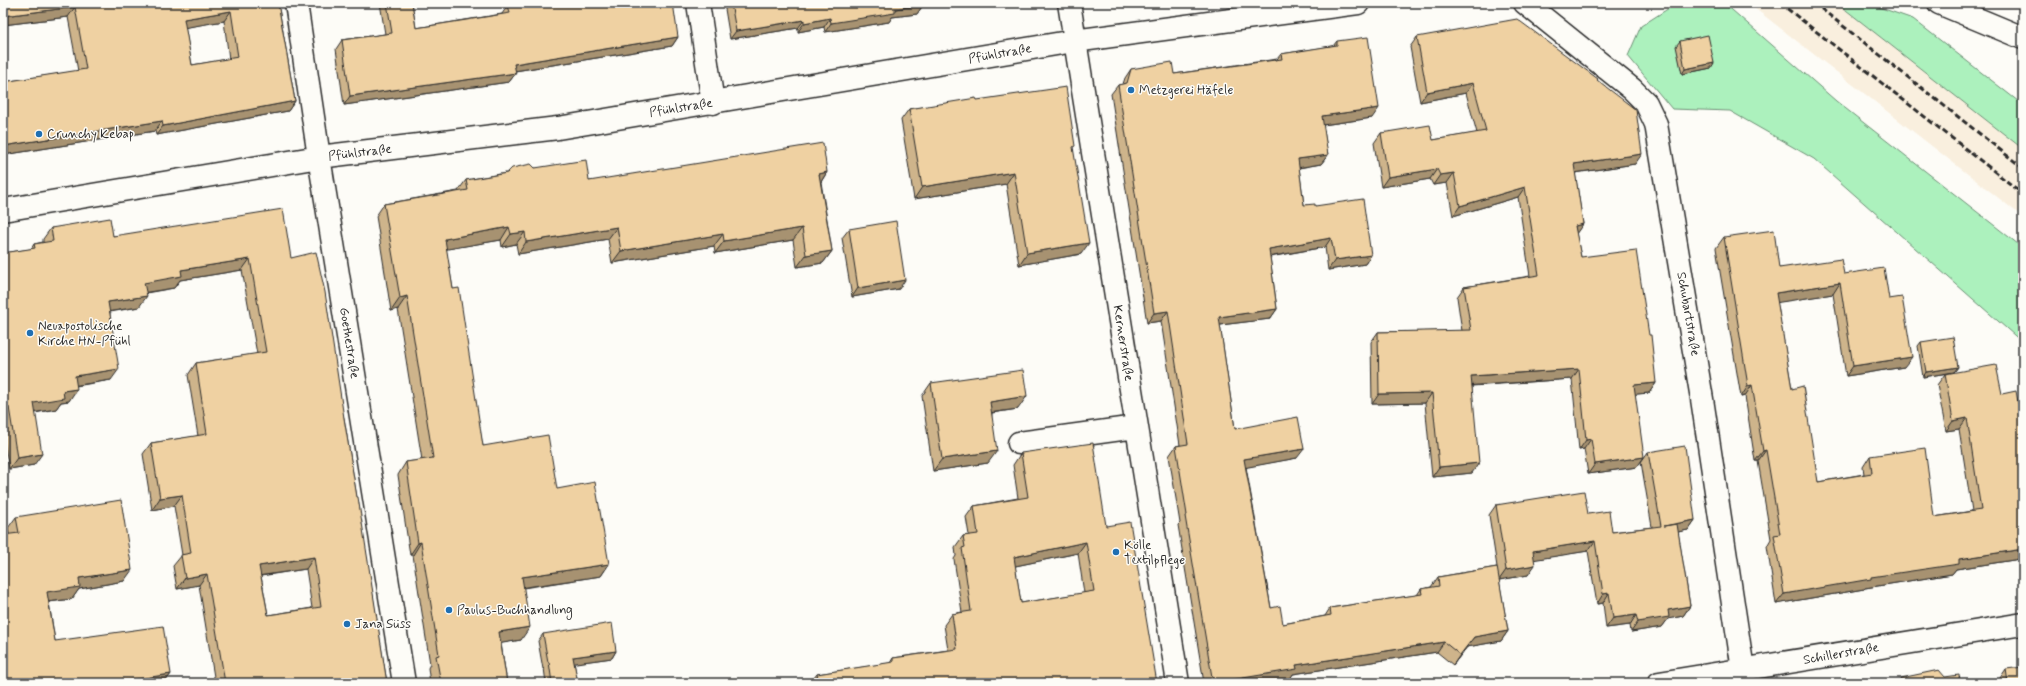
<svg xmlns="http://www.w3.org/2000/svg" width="2026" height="686" viewBox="0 0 2026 686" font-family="Mynerve,sans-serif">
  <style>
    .built { fill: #f9efde }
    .green { fill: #acf1bd; stroke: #6c8e74 }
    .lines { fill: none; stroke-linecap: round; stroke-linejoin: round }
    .minor-casing { stroke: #2b2b2b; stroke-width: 25 }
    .minor { stroke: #fdfcf7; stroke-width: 22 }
    .rail { stroke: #2b2b2b; stroke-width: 3; stroke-dasharray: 6 3; stroke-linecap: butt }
    .wall { fill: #ceb48b; stroke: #2b2b2b; fill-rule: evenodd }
    .shaded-wall { fill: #a79271; stroke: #2b2b2b }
    .building { fill: #efd1a2; stroke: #2b2b2b; fill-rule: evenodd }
    .poi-dot { fill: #1f6fb2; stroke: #fdfcf7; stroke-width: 1.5 }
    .labels { text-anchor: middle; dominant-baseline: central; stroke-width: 3; stroke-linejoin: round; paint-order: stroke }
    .street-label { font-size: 13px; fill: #2b2b2b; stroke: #fdfcf7 }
    .poi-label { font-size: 13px; fill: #2b2b2b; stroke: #fdfcf7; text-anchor: start }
  </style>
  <rect width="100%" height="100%" fill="#fdfcf7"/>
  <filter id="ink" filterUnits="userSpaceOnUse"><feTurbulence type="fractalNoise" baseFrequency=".025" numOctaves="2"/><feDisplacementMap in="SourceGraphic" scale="8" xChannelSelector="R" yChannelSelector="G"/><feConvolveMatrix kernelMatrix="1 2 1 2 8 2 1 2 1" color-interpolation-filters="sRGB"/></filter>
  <g filter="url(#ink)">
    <path class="built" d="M1748,3H1837L2023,149V217Z"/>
    <path class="green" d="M1677,3H1724L1836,101L2023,248V343L1814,159L1730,111L1672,109L1628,56L1641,26Z
      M1837,3H1867L1913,19L2023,105V149Z"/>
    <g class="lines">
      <g class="minor-casing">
        <path id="minor" d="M296,3L319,157L404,683
          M698,3L713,103
          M1069,3L1178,683
          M1525,3L1632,89L1646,103L1656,124L1702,399L1745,683
          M1939,3L2023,38
          M3,210L319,157L558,128L1074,41L1358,3
          M1019,443L1136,427
          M1659,683L2023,624"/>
      </g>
      <use href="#minor" class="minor"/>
      <path class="rail" d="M1780,3L2023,194
        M1814,3L2023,168"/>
    </g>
    <path class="wall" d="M3,3H278L295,101L288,111L156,135L155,131L3,155V82L78,71L68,17L3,25ZM224,21L229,59L192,65L185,27Z
      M380,3H412L416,28L502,14L508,5L678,37L672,46L515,71L516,73L509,82L344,105L336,49L342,40L385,34Z
      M724,3H923V5L917,14L892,17L889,22L825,32L824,27L798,32V28L730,39Z
      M1417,37L1597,80L1635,164L1575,173L1583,224L1576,233L1581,257L1656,383L1649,393L1635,394L1637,467L1588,474L1584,449L1579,450L1572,379L1472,386V473L1432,477L1425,403L1372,404L1371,342L1378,332L1462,331L1457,297L1464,287L1530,276L1518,197L1453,216L1447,183L1433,185L1430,179L1381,187L1374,143L1381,133L1433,140L1477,133L1466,93L1420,102L1410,47Z
      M1337,41L1372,118L1323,125L1328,155L1321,164L1299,168L1304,205L1315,206L1371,255L1365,264L1328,270L1325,247L1270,257L1277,309L1270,319L1220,325L1235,429L1297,458L1246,467L1271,608L1283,624L1325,616L1330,608L1417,595L1421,589L1431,587L1438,577L1497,567L1489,515L1496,505L1588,514L1612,532L1652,527L1641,462L1648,452L1695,520L1688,530L1678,532L1690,606L1683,616L1668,619L1662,627L1631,632L1630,625L1606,628L1603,603L1597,604L1588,551L1534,559L1528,575L1499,580L1508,631L1501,641L1467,647L1453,665L1437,652L1293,674L1290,679L1265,683H1204L1178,525L1180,523L1169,456L1176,446L1180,445L1161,321L1147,323L1111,94L1118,85L1123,84L1125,78L1131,69L1174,74L1277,59L1281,54L1333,46Z
      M1680,41L1711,68L1682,74L1676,46Z
      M977,100L1073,149L1081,254L1019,265L1006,184L914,199L901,120L909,109Z
      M535,168L589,181L827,172L821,182L832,251L823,263L797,267L793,240L715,253L714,246L612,263L608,239L518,254L516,244L502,247L501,240L446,249L453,289L483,446L557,489L609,564L601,576L523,588L521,640L501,643L507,683H430L428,668L430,664L413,555H410L398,475L406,462L422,460L398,309L391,311L376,216L384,204L458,191L466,180Z
      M51,228L291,258L344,418L387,683H215L199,585L177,589L173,566L182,555L174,506L152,510L143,454L151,443L198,436L188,375L196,363L257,354L242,270L180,280L174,288L146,293L139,307L110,312L111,380L76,386L69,401L61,402L56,409L35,413L34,465L9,469L3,434V253L31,249L34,244L43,242V239ZM306,569L312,608L268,615L261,576Z
      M849,229L899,289L852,297L842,238Z
      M1724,237L1779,268L1844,274L1889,299L1904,367L1846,376L1833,294L1777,302L1792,389L1818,482L1864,474L1863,467L1870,456L1934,517L1972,511L1959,429L1946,431L1937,385L1945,374L2002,394L2023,428V503L2020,504L2023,521V554L2020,559L1956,569L1952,574L1865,588L1864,589L1776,604L1767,546L1771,539L1758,461H1755L1745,396L1741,397L1716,248Z
      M1921,342L1958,367L1954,372L1923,377L1918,346Z
      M931,383L1018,409L992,413L988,463L933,471L922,396Z
      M1021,453L1106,526L1157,683L813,679L817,674L890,663L893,658L948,650L944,625L952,614L962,612L954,559L956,556L955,547L963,536L969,535L966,517L974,506L1018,498L1013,465ZM1078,553L1084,593L1021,603L1015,566Z
      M16,517L124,581L79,589L72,599L49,602L55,641L171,674L164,683H3L9,534L8,528Z
      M543,634L616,651L612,658L574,663L578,683H546L544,668L543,669L538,641Z
      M2006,669L2023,683H2000V678Z"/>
    <path class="shaded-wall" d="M923,5L917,14L892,17L889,22L825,32L831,23L895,9Z
      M75,7L68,17L3,25V16Z
      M231,11L224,21L177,29L184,19Z
      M830,18L824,27L798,32L804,23Z
      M804,20L798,28L730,39L736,31Z
      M678,37L672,46L508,72L514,64Z
      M1714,63L1711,68L1682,74L1685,69Z
      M516,73L509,82L344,105L350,96Z
      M1473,83L1466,93L1420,102L1427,92Z
      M295,101L288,111L156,135L163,126Z
      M1379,108L1372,118L1315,126L1322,116Z
      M162,121L155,131L3,155V146Z
      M1642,154L1635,164L1567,174L1574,164Z
      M1328,155L1321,164L1291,169L1298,159Z
      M1437,169L1430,179L1381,187L1388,177Z
      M827,172L819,185V174Z
      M1014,172L1006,184L914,199L922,187Z
      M1454,173L1447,183L1433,185L1440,175Z
      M1525,187L1518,197L1453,216L1460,206Z
      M1583,224L1576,234L1575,226Z
      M509,227L501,240L436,251L445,239Z
      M617,227L608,239L518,254L526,242Z
      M802,228L793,240L715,253L724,241Z
      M525,232L516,244L502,247L511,234Z
      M723,234L714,246L612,263L621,251Z
      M1331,238L1325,247L1262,258L1269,249Z
      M1089,243L1081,254L1019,265L1027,253Z
      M832,251L823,263L797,267L806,255Z
      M1371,255L1365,264L1328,270L1335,260Z
      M250,259L242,270L180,280L174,288L136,294L144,283L181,270Z
      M905,280L899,289L852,297L858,288Z
      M1840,283L1833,294L1768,304L1776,293Z
      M147,296L139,307L100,313L108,302Z
      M407,296L398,309L391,311L400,298Z
      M1277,309L1270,319L1212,326L1219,317Z
      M1168,311L1161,321L1147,323L1154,313Z
      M1912,357L1904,367L1846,376L1853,366Z
      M1958,367L1954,372L1923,377L1926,372Z
      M119,369L111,380L66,387L75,376Z
      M1579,369L1572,379L1464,386L1471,376Z
      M1656,383L1649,393L1627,395L1634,385Z
      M1752,385L1745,396L1741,397L1748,386Z
      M77,389L69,401L61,402L56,409L26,414L34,403L63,391Z
      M1432,393L1425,403L1372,404L1379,394Z
      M1027,396L1018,409L981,414L990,402Z
      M9,407L3,415V408Z
      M1967,418L1959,429L1946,431L1953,421Z
      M1591,439L1584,449L1579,450L1586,440Z
      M1304,449L1297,458L1238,469L1244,459Z
      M1766,450L1758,461H1755L1763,451Z
      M997,451L988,463L933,471L942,459Z
      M42,454L34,465L9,469L17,458Z
      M1644,457L1637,467L1588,474L1595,464Z
      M1479,463L1472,473L1432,477L1439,467Z
      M2019,494H2023V503L2012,504Z
      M182,495L174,506L152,510L160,498Z
      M1695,520L1688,530L1657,536L1664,526Z
      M1595,541L1588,551L1526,561L1533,551Z
      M421,542L413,555H410L418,543Z
      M1086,542L1078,553L1006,568L1014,557Z
      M2023,549V554L2020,559L1956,569L1952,574L1865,588L1864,589L1776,604L1784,594L1959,559Z
      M314,557L306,569L251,577L259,566Z
      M609,564L601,576L513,589L522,577Z
      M1535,565L1528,575L1499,580L1506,570Z
      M132,570L124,581L79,589L72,599L39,603L47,592L79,578Z
      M207,574L199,585L177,589L185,578Z
      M1609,593L1603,603L1597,604L1603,594Z
      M1690,606L1683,616L1668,619L1662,627L1631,632L1638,622L1668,610Z
      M1636,615L1630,625L1606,628L1613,618Z
      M530,627L521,640L491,645L499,632Z
      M1508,631L1501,641L1467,647L1453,665L1460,655L1474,637Z
      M1444,642L1437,652L1293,674L1290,679L1265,683H1213L1296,665Z
      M616,651L612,658L569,664L573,657Z
      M171,674L164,683H111Z"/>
    <path class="building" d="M3,3H278L295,101L163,126L162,121L3,146V82L86,69L75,7L3,16ZM231,11L238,57L192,65L184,19Z
      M387,3H412L416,28L510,13L508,5L523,3H673L678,37L514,64L516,73L350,96L342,40L392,33Z
      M731,3H923V5L895,9V13L831,23L830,18L804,23V20L736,31Z
      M1517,19L1598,79L1597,80L1636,110L1642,154L1574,164L1583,224L1575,226L1581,257L1636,250L1649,335H1651L1656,383L1634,385L1644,457L1595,464L1591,439L1586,440L1579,369L1471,376L1479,463L1439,467L1432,393L1379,394L1378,332L1471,330L1464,287L1539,275L1525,187L1460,206L1454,173L1440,175L1437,169L1388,177L1381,133L1430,125L1433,140L1486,131L1473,83L1427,92L1417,37Z
      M1708,35L1714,63L1685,69L1680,41Z
      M1368,37L1379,108L1322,116L1328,155L1298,159L1304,205L1315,204V206L1363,199L1371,255L1335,260L1331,238L1269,249L1277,309L1219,317L1235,429L1298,417L1304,449L1244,459L1271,608L1280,606L1283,624L1331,615L1330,608L1422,594L1421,589L1439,586L1438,577L1497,567L1508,631L1474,637L1460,655L1444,642L1296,665L1297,669L1213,683L1185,516L1187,515L1176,446L1188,444L1168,311L1154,313L1118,85L1127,83L1131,69L1172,62L1174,74L1282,59L1281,54L1337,45V41Z
      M1066,87L1075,146L1073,147L1089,243L1027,253L1014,172L922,187L909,109L976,98L977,100Z
      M823,143L827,172L819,174L832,251L806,255L802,228L724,241L723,234L621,251L617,227L526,242L525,232L511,234L509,227L445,239L453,289L459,288L483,446L548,435L557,489L595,482L609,564L522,577L530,627L499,632L507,683H441L436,656L439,655L421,542L418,543L406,462L433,458L407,296L400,298L384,204L468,190L466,180L507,173L512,168L531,164L535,168L586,160L589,181Z
      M283,209L291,258L316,252L325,292L344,418L357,497H358L387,683H225L207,574L185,578L181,555L191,553L182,495L160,498L151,443L207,434L196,363L266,352L250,259L181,270L182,276L144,283L147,296L108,302L119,369L75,376L77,389L63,391L64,398L34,403L42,454L17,458L9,407L3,408V253L35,248L34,244L53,241L51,228L110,218L113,236ZM314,557L321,607L268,615L259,566Z
      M896,221L905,280L858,288L849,229Z
      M1774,230L1779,268L1841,259L1844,274L1884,268L1889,299L1902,297L1912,357L1853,366L1840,283L1776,293L1792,389L1803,386L1818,482L1872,473L1870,456L1925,448L1934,517L1981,510L1967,418L1953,421L1945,374L1996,365L2002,394L2016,391L2023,428V494H2019L2023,521V549L1959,559V564L1871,577V579L1784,594L1774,535L1780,534L1766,450L1763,451L1752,385L1748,386L1724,237Z
      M1953,337L1958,367L1926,372L1921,342Z
      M1023,370L1027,396L990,402L997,451L942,459L931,383Z
      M1093,443L1106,526L1130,522L1157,683H788L818,678L817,674L893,662V658L957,649L952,614L971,611L962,548L965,547L963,536L978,534L974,506L1028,497L1021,453ZM1086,542L1094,591L1021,603L1014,557Z
      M1685,446L1695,520L1664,526L1677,524L1690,606L1668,610L1669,617L1638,622L1636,615L1613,618L1609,593L1603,594L1595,541L1533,551L1535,565L1506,570L1496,505L1584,491L1588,514L1609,511L1612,532L1661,526L1648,452Z
      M121,500L132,570L79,578L80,587L47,592L55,641L163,626L171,674L111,683H3V535L19,533L16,517Z
      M612,623L616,651L573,657L578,683H552L549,662H548L543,634Z
      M2023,667V683H2008L2006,669Z
      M1939,670L1945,677L1959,675L1960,683H1879L1902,680L1901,678Z"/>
  </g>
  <g class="poi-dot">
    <circle cx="1131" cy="90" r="4"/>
    <circle cx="39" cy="134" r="4"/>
    <circle cx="30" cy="333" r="4"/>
    <circle cx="1116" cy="552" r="4"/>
    <circle cx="449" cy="610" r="4"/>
    <circle cx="347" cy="624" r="4"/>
  </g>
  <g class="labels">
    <g class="street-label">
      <text transform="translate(1000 54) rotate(-10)">Pfühlstraße</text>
      <text transform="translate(681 108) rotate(-9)">Pfühlstraße</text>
      <text transform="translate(360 153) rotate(-7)">Pfühlstraße</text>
      <text transform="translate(1688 314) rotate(80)">Schubartstraße</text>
      <text transform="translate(349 343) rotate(81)">Goethestraße</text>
      <text transform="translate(1123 343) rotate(81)">Kernerstraße</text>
      <text transform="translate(1841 654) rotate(-10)">Schillerstraße</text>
    </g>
    <g class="poi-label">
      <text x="1139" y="90">Metzgerei Häfele</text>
      <text x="47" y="134">Crunchy Kebap</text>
      <text x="38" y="326">Neuapostolische<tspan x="38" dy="15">Kirche HN-Pfühl</tspan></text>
      <text x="1124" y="545">Kölle<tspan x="1124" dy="15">Textilpflege</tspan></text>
      <text x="457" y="610">Paulus-Buchhandlung</text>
      <text x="355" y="624">Jana Süss</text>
    </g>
  </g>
  <rect width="2026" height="686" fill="none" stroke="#fdfcf7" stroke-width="16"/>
  <rect x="8" y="8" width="2010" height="670" fill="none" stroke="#2b2b2b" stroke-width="1.5" filter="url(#ink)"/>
</svg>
